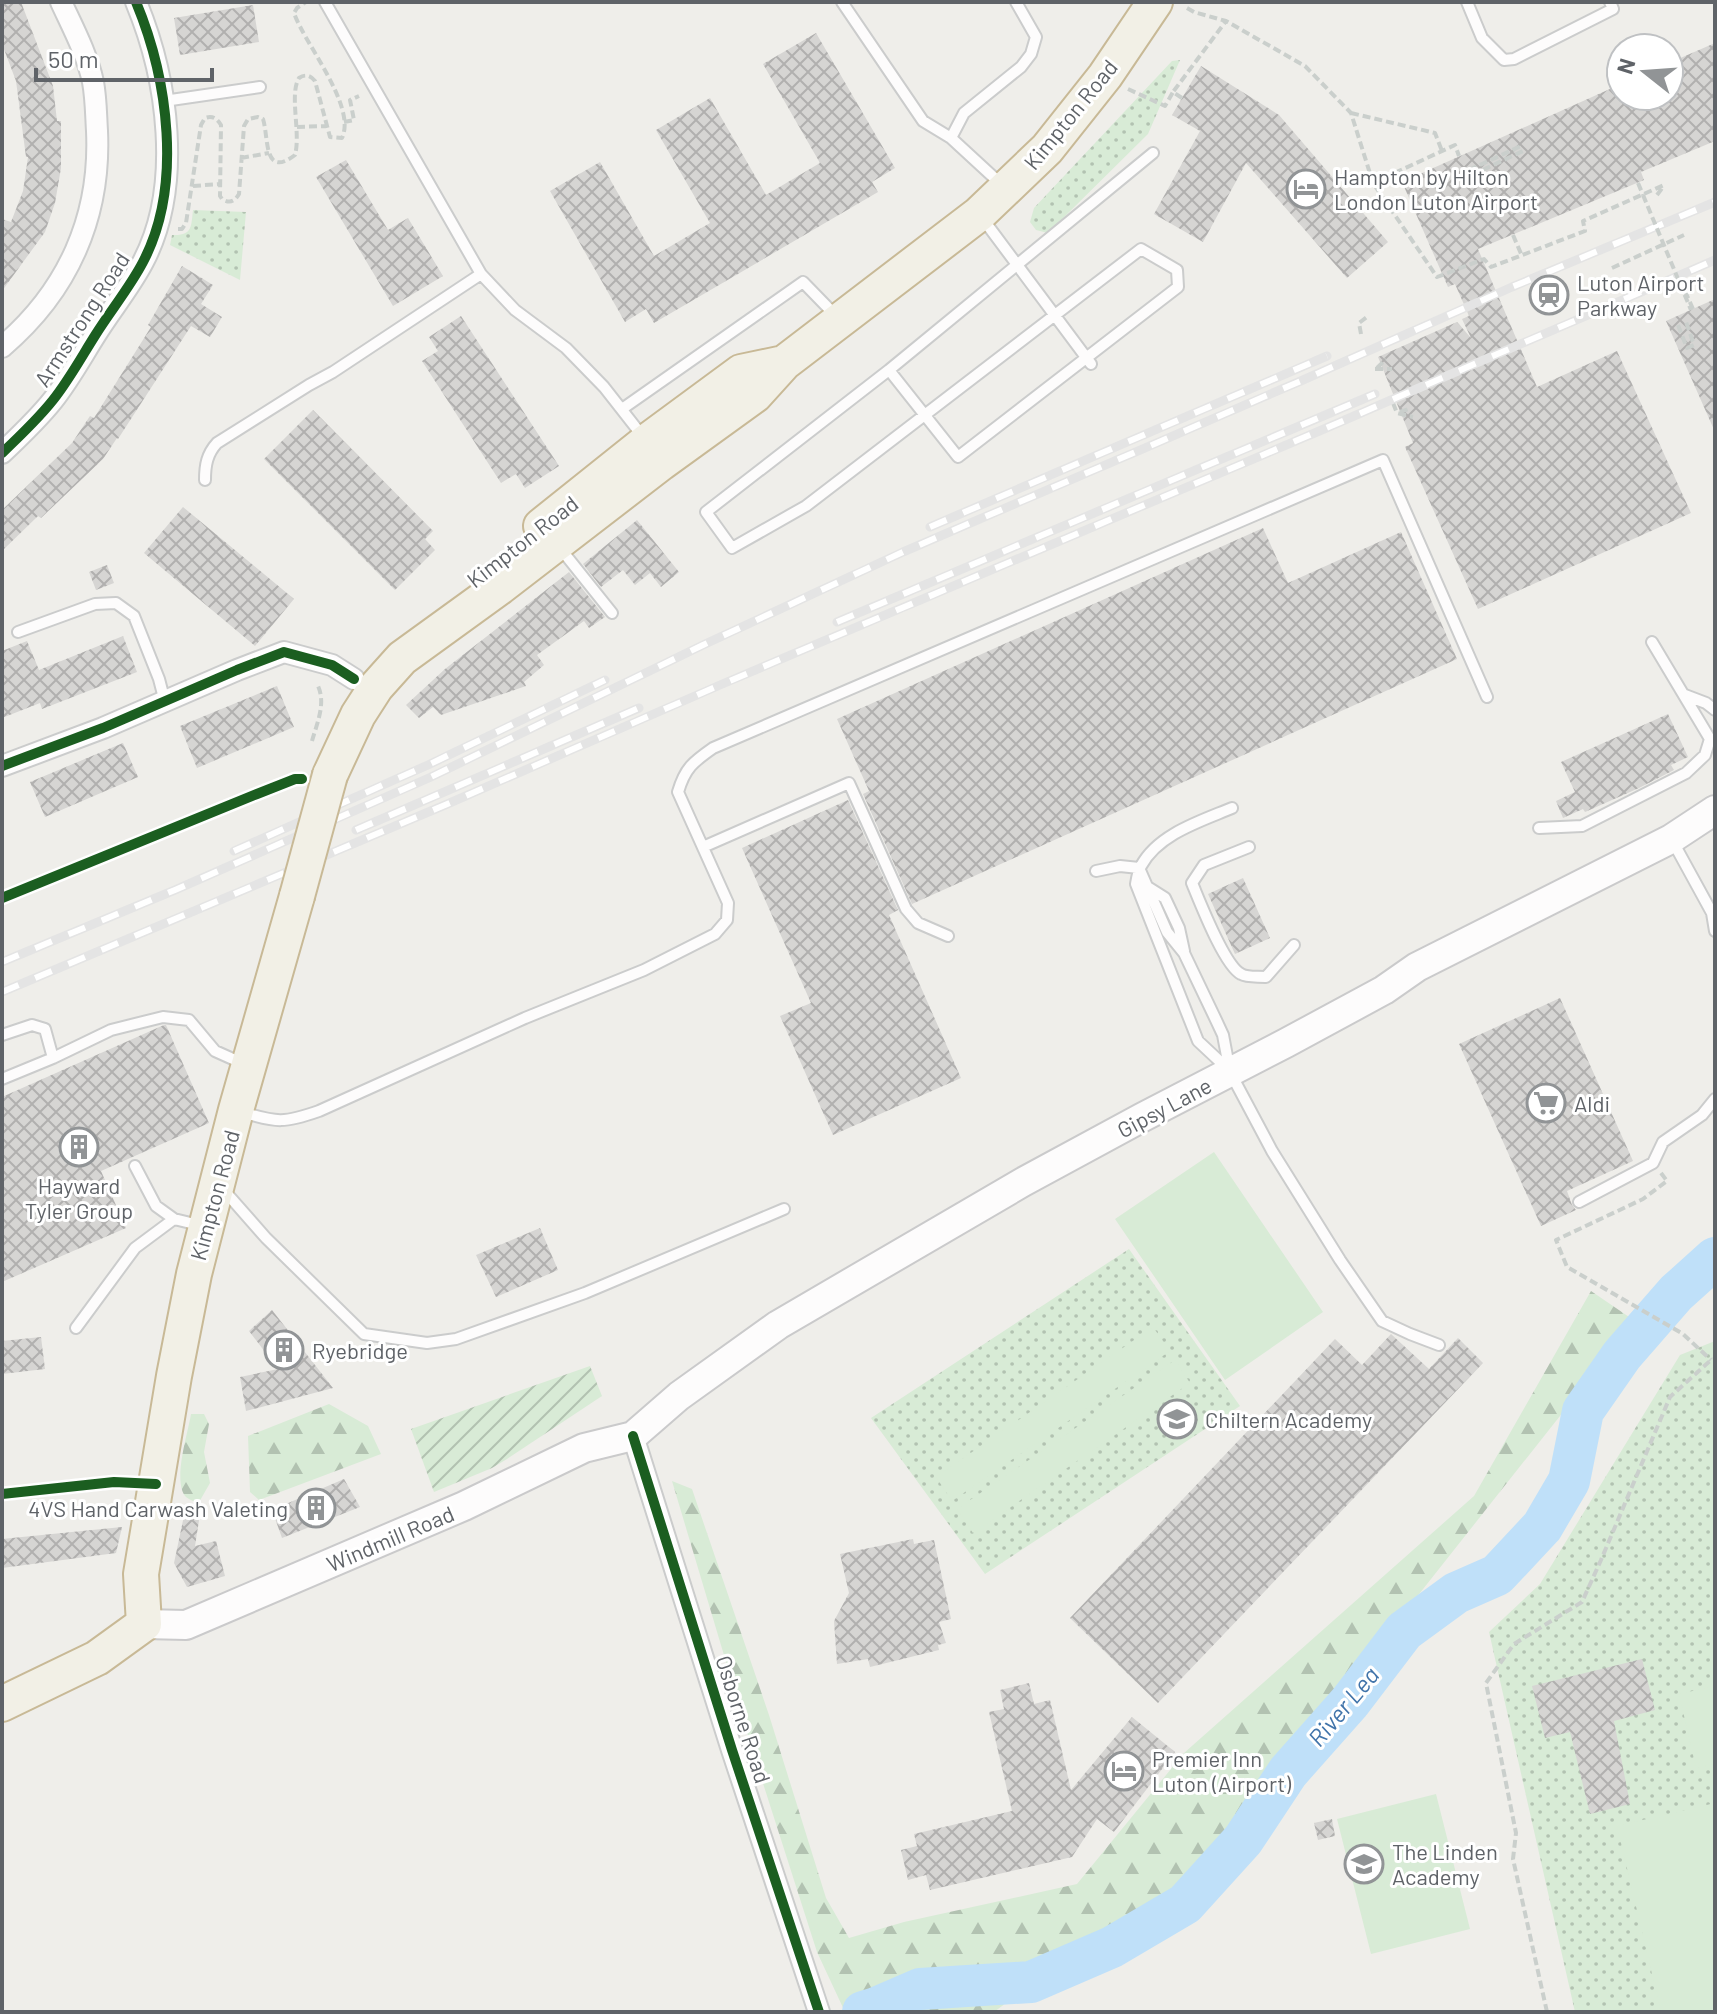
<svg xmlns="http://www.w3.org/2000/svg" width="1717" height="2014" viewBox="0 0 1717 2014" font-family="Barlow,sans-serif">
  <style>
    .grass { fill: url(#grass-dots) }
    .forest { fill: url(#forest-firs) }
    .garden { fill: url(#garden-furrows) }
    .pitch { fill: #d8ebd6 }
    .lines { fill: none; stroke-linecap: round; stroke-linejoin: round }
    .river { stroke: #bfe0f9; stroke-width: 42 }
    .building { fill: url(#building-cross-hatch) }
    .service-casing { stroke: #cbcccc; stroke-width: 14 }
    .minor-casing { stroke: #cbcccc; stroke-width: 24 }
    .secondary-casing { stroke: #cacacb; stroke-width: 32 }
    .trunk-casing { stroke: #c8b996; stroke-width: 38 }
    .path { stroke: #cacfcc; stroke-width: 4; stroke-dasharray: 8 4; stroke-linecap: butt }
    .service { stroke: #fdfcfc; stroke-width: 10 }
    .minor { stroke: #fdfcfc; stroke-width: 20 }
    .secondary { stroke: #fdfcfc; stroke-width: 28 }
    .trunk { stroke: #f2f0e6; stroke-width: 34 }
    .rail-casing { stroke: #e4e4e4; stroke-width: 9 }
    .rail { stroke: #fff; stroke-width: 6; stroke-dasharray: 18; stroke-linecap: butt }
    .trunk-bridge-casing { stroke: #c8b996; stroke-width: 38; stroke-linecap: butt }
    .path-bridge { stroke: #cacfcc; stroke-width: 4; stroke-dasharray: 8 4; stroke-linecap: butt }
    .trunk-bridge { stroke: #f2f0e6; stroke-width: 34 }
    .cycleway-casing { stroke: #fff; stroke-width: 15 }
    .cycleway { stroke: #1b5e20; stroke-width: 10 }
    .labels { text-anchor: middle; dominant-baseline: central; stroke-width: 6; stroke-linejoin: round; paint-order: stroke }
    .street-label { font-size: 22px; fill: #5f6368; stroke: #fff }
    .poi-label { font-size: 22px; fill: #5f6368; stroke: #fff; text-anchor: start }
    .water-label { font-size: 24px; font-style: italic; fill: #4174aa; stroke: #fff }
  </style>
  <defs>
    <pattern id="grass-dots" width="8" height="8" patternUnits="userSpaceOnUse" patternTransform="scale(2)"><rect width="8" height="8" fill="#d8ebd6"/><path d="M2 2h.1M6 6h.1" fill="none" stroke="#b2c2b1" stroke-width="1.8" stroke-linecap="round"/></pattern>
    <pattern id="forest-firs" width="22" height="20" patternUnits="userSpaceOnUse" patternTransform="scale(2)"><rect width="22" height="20" fill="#d8ebd6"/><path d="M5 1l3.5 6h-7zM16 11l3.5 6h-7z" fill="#b2c2b1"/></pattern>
    <pattern id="garden-furrows" width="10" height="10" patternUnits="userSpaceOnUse" patternTransform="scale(2)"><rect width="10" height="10" fill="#d8ebd6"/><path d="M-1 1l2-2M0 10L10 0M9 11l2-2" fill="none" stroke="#b2c2b1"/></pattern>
    <pattern id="building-cross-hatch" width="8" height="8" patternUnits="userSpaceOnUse" patternTransform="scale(2)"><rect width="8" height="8" fill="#d6d5d3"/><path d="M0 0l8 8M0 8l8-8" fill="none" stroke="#b1b0af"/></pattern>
  </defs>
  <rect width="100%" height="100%" fill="#efeeea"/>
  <path class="grass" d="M1180,60L1148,134L1048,233L1036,230L1030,222L1034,208L1172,61Z
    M193,210L246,212L240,280L170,245L172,235C193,236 191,226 193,210Z
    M1129,1249L1240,1406L985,1574L871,1418Z
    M1715,1341V2012H1575L1489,1632L1540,1584L1680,1355Z"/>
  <path class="forest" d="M1591,1291L1635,1321L1193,1880L1064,1986L1006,2003L994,2012H845L817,1952L752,1749L672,1481L692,1489L769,1715L826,1898L849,1938L904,1922L1077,1884L1184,1753L1474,1496Z
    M329,1404L368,1426L381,1454L259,1500L250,1492L248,1436Z
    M191,1414H204L209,1424L204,1452L210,1483L198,1504C197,1503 187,1498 186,1497C172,1482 188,1433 191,1414Z"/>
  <path class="garden" d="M590,1366L602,1396L507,1459L492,1468L434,1492L411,1429Z"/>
  <path class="pitch" d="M1214,1152L1323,1312L1225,1380L1115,1219Z
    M1153,1327L1170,1351L952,1501L936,1477Z
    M1175,1360L1190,1383L973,1533L957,1509Z
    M1715,1686V1764L1696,1768L1679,1694Z
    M1436,1794L1470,1929L1371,1954L1337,1819Z
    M1715,1803V2012H1661L1617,1826Z"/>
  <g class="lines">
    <path class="river" d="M863,2012L876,2008L920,1989L1031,1982L1112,1947L1185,1904L1243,1840L1288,1772L1350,1702L1404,1631L1456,1593L1497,1575L1542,1527L1569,1481L1583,1411L1622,1355L1676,1293L1715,1258"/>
  </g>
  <path class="building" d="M2,2H21L53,86L57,121H61V168L55,203L45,232L2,291V219L11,222L23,191L28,157H26L16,81L2,44Z
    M253,5L259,42L180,55L174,18Z
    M816,33L895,168L872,182L878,192L654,323L646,309L625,322L550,191L600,162L654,256L710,223L656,130L710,98L766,195L820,163L763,64Z
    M1715,43V141L1641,172L1644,180L1478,249L1537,387L1617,351L1691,513L1478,609L1405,447L1413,443L1378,357L1457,322L1471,338L1462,319L1469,316L1455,284L1448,287L1402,182L1621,84V96H1669V63Z
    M1201,66L1279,115L1388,242L1347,278L1246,163L1203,242L1154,214L1200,131L1172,115Z
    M346,160L388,230L408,218L443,276L393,306L316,177Z
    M182,266L213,285L201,304L222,317L210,337L191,326L118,439L117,438L103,459L41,518L38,516L2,551V510L72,443L90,416L94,418L151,327L148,325Z
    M1715,299V432L1666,321Z
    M461,316L559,466L525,488L516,474L501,483L422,361L438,351L429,337Z
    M313,410L433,531L425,539L435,550L395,590L264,459Z
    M183,507L294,599L255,646L144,553Z
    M637,520L679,572L661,587L650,573L635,585L623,570L601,587L583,564Z
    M1263,528L1288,583L1401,532L1457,659L912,904L863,794L869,791L837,719Z
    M107,565L114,583L96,590L89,572Z
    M569,572L605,617L589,628L584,621L537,655L544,665L524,682L526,686L441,715L433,707L419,718L406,705L445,669Z
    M123,636L137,672L42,709L40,703L2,718V651L27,641L39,670Z
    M277,686L294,727L197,768L180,726Z
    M1668,714L1688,757L1671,765L1674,770L1639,788L1585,812L1583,809L1563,818L1556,801L1575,792L1561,762Z
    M123,743L138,777L45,817L30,782Z
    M848,800L898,910L889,915L961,1078L833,1135L780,1016L811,1003L742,848Z
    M1243,878L1270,938L1235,954L1208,894Z
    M1560,998L1633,1161L1567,1191L1572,1205L1576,1210L1541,1226L1459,1044Z
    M164,1025H166L209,1123L101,1171L126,1228L2,1282V1097Z
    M540,1228L558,1270L496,1297L476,1255Z
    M272,1310L333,1388L246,1411L240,1377L278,1369L249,1331Z
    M1391,1334L1429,1369L1458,1338L1483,1363L1158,1703L1070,1618L1335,1339L1362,1365Z
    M41,1337L45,1369L2,1374V1341Z
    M344,1479L360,1507L282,1538L272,1510Z
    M185,1511L200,1514L195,1546L216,1541L225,1576L187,1587L174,1563Z
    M122,1527L116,1553L2,1568V1539Z
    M913,1539L914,1544L934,1540L951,1619L939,1622L946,1643L938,1645L939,1650L870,1667L868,1659L837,1664L834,1621L849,1593L840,1554Z
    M1642,1659L1655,1710L1614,1721L1630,1804L1590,1814L1570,1732L1545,1738L1532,1686Z
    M1029,1683L1034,1704L1050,1700L1071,1790L1132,1717L1175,1752L1114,1832L1097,1819L1072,1857L930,1890L926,1875L908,1880L901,1850L917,1846L914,1834L1012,1811L989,1712L1004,1709L1000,1690Z
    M1332,1819L1335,1836L1318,1840L1314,1823Z"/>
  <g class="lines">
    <g class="service-casing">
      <path id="service" d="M325,2L481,274L515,310L566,348L604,387L644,438
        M842,2L923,121L951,138L1002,185
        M1467,2L1482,38L1504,60L1514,59L1613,9L1610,2
        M164,101L260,87
        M951,138L964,113L1021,67L1031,54L1036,37L1016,2
        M983,219L1091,364
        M889,370L958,457L1178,287L1177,270L1141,249L806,506L732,548L706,512L889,370L1153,153
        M622,409L803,282L837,317
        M205,480C205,465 207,454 217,443L309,385L333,372L481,274
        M560,548L612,613
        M18,632L95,604L116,603L134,616L159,679L165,702
        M1685,695L1706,703L1715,710
        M1539,828L1582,826L1686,773L1705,755L1710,739L1652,642
        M1672,840L1712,913L1715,931
        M703,847L849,783L906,909L918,923L948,936
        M1249,847L1204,865L1192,883C1200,902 1224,965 1241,974C1248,978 1258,976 1266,977L1294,945
        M1139,868L1167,932L1184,953L1216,1020L1223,1035L1230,1072L1272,1151L1340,1260L1382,1321L1410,1334L1439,1345
        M1096,871L1120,866L1139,868
        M1146,886L1165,898L1179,928L1184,951
        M2,1035L32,1025L45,1029L53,1058
        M1229,1070L1198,1041L1136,884C1137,878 1138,871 1141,866C1158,834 1201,821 1232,808
        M2,1079L53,1058L111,1030L163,1017L189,1020L215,1051L244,1064
        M242,1112C277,1123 285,1123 319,1111L525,1018L644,970L715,934L727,920L728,903L678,792C685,768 693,762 713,748L1383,460L1487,697
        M135,1166L156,1206L174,1219
        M222,1188L266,1238L364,1334L427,1343L456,1339L585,1293L784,1209
        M1579,1202L1653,1163L1663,1142L1702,1115L1715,1099
        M76,1328L135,1248L174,1219L203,1226
        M2,1494L114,1482L151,1484"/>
    </g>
    <g class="minor-casing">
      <path id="minor" d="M2,347C68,291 101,217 97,131C96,115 96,98 93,82C87,54 73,28 61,2
        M2,453C20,436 38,419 53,400C69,380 82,356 96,334C111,310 130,287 143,262C183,186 168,79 136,2
        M2,766L103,728L237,670L284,652L332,665L354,679
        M633,1436L732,1750L819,2012"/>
    </g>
    <g class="secondary-casing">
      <path id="secondary" d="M144,1624L186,1625L464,1506L584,1448L633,1436L679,1396L778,1325L1023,1182L1143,1117L1286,1043L1384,990L1417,967L1671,839L1715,810"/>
    </g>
    <g class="trunk-casing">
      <path id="trunk" d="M541,526L646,442L741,372L784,363
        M330,775L358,715L376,687L402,658L500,587L661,463L755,395L784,363L979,214L1047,149L1105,76L1155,2
        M2,1704L97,1658L144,1624L141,1574L174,1376L194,1274L236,1110L297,896"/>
    </g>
    <path class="path" d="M1187,8L1194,12L1226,21L1305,66L1351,113L1373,183L1437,277L1484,259L1491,267L1585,231L1583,221L1664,185
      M1128,89L1165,106L1173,92
      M1182,98L1173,92L1226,21
      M1351,113L1435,133L1442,151
      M344,122L354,120L350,100L359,96
      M297,127L326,126
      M241,158L269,153
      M1469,170L1521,146
      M1472,175L1523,151
      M1373,183L1455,145L1459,156
      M1638,183L1643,195
      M193,186L220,184
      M1657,195L1663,187
      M178,229H182L186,223L201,125L205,118C213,115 217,119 221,125L220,196L222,199C230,204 235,201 239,194L244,126L248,119L258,117L263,119C269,138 263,179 295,155C301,133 289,94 299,78C305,74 310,75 315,81L330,137L342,138C357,106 304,43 294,13L297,8L306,2
      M1513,235L1522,256
      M1612,268L1684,235
      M1680,280L1693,309
      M1678,325L1687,348L1694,345L1685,319
      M1361,334L1359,323L1367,317
      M1377,368L1386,359
      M1375,369H1392
      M1393,403L1397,413L1413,417
      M1400,412L1409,409
      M312,741C317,723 326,704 318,686
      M1661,1173L1667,1181L1643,1199L1556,1240L1567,1267L1683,1334L1711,1360
      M1547,2012L1513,1859L1516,1833L1486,1683L1514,1644L1582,1602L1601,1560L1670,1397L1711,1360L1715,1359"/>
    <use href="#service" class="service"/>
    <use href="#minor" class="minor"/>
    <use href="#secondary" class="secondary"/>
    <use href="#trunk" class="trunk"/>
    <g class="rail-casing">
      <path id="rail" d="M930,527L1327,356
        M837,622L1375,394
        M356,830L639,708
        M234,851L428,765L605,680
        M2,962L175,890L431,777L703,645L903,552L1303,380L1512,287L1715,202
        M2,992L445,805L720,685L1324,429L1715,260"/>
    </g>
    <use href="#rail" class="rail"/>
    <g class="trunk-bridge-casing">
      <path id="trunk-bridge" d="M297,896L330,775"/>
    </g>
    <path class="path-bridge" d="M1643,195L1691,310"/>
    <use href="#trunk-bridge" class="trunk-bridge"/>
    <g class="cycleway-casing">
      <path id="cycleway" d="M2,453C20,436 38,419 53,400C69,380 82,356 96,334C111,310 130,287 143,262C183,186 168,79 136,2
        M2,766L103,728L237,670L284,652L332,665L354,679
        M2,898L257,794L295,779H302
        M633,1436L732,1750L819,2012
        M2,1494L114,1482L156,1484"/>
    </g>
    <use href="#cycleway" class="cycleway"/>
  </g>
  <defs>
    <g id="hotel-ring" transform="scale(2)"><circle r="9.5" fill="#fff" stroke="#919496" stroke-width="1.5"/><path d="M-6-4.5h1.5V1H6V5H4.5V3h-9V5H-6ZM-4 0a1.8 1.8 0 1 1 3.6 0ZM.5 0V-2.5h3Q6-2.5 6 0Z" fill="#919496"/></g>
    <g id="station-ring" transform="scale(2)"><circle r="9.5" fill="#fff" stroke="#919496" stroke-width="1.5"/><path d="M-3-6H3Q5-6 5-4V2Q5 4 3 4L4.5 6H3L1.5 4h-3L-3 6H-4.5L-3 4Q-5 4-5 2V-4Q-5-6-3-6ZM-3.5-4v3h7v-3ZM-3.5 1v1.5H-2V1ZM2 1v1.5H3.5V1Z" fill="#919496"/></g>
    <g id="supermarket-ring" transform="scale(2)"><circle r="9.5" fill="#fff" stroke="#919496" stroke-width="1.5"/><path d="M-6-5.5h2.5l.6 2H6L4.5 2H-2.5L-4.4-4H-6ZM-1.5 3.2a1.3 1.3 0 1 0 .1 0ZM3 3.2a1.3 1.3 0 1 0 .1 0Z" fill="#919496"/></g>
    <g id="building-ring" transform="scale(2)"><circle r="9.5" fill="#fff" stroke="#919496" stroke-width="1.5"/><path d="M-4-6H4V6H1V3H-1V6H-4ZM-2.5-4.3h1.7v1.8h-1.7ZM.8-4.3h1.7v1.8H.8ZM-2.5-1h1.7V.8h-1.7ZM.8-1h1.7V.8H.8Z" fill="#919496"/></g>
    <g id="school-ring" transform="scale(2)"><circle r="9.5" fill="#fff" stroke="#919496" stroke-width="1.5"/><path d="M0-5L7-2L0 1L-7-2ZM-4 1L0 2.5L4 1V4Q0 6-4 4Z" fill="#919496"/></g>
  </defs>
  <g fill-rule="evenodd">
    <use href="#hotel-ring" x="1306" y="189"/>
    <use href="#station-ring" x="1549" y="295"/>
    <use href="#supermarket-ring" x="1546" y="1103"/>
    <use href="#building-ring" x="79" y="1147"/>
    <use href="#building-ring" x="284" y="1350"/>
    <use href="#school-ring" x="1177" y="1419"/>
    <use href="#building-ring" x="316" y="1508"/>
    <use href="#hotel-ring" x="1124" y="1771"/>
    <use href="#school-ring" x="1364" y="1864"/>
  </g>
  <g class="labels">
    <g class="street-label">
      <text transform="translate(1070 114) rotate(-51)">Kimpton Road</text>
      <text transform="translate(81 319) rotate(-57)">Armstrong Road</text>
      <text transform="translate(522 541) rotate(-38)">Kimpton Road</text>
      <text transform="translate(1164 1107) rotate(-28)">Gipsy Lane</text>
      <text transform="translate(214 1195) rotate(-75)">Kimpton Road</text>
      <text transform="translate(390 1538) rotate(-23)">Windmill Road</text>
      <text transform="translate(744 1719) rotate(72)">Osborne Road</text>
    </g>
    <g class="poi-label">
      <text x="1334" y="176">Hampton by Hilton<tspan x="1334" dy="25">London Luton Airport</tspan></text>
      <text x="1577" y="282">Luton Airport<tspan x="1577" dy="25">Parkway</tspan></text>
      <text x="1574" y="1103">Aldi</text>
      <text x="79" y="1185" text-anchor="middle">Hayward<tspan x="79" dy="25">Tyler Group</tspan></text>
      <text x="312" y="1350">Ryebridge</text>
      <text x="1205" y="1419">Chiltern Academy</text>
      <text x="288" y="1508" text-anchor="end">4VS Hand Carwash Valeting</text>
      <text x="1152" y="1758">Premier Inn<tspan x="1152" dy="25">Luton (Airport)</tspan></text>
      <text x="1392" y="1851">The Linden<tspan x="1392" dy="25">Academy</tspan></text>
    </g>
    <g class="water-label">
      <text transform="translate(1343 1706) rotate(-50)">River Lea</text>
    </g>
  </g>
  <rect width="1717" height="2014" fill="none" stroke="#5f6368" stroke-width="8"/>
  <g transform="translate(1645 72) rotate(287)"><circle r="38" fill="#ffffff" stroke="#bfc1c3" stroke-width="2"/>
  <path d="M0-6L14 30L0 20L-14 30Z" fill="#919496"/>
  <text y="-12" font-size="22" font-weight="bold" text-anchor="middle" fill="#5f6368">N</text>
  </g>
  <path d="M36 68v12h176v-12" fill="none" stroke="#5f6368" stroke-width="4"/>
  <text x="48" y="68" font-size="24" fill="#5f6368" stroke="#ffffff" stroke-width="6" paint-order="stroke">50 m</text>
</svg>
